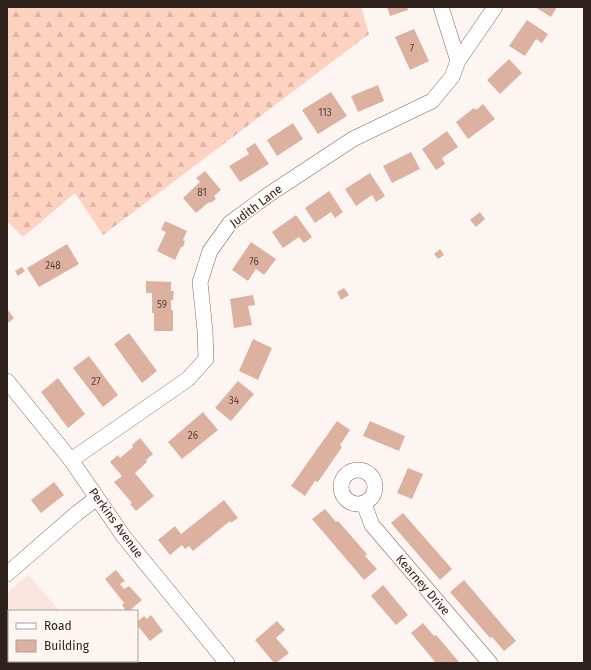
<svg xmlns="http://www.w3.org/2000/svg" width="591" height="670" viewBox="0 0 591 670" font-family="'Fira Sans',sans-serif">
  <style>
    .built { fill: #f9e5de }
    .forest { fill: url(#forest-firs) }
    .building { fill: #ddb1a0 }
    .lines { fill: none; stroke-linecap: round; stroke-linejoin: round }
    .street-casing { stroke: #896759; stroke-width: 16 }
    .street { stroke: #fff; stroke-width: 15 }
    .labels { text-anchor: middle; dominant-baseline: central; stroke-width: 3; stroke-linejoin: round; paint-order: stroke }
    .number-label { font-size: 10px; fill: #5a453c }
    .street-label { font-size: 12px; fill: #2f211b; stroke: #fdf5f2 }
  </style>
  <defs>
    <pattern id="forest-firs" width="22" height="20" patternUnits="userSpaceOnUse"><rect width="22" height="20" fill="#fed2c0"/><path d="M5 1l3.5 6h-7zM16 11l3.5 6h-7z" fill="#dab4a4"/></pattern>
  </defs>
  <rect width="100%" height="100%" fill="#fdf5f2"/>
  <path class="built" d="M28,575L60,611H9V661H104L106,663H7V593Z"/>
  <path class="forest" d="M7,7H361L369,34L103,235L75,193L23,237L7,221Z"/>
  <path class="building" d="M387,7H407L408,10L390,16Z
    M535,7H557L551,17Z
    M527,20L548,34L542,43L536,39L525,56L509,46Z
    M414,29L429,61L410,70L395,37Z
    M509,59L522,73L500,94L487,80Z
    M378,85L384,101L358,112L351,96Z
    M331,92L347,116L318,134L302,110Z
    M483,104L495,119L468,139L456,122L474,108L476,110Z
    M293,123L303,139L277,156L267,140Z
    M447,131L458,147L442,158L445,164L436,170L422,149Z
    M255,143L269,164L240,182L229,166L249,154L246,149Z
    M411,152L420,169L392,183L383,166Z
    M205,171L221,190L214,196L216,199L210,203L209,202L196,213L183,198L200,182L196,178Z
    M370,173L385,196L376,202L372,195L356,206L345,189Z
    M329,191L343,212L335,218L331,212L315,223L305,208Z
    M480,212L485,219L476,227L470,220Z
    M296,215L312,237L304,243L299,237L283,248L272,232Z
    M165,221L187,231L183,240L185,241L183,247H181L175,260L157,251L166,232L161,230Z
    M251,242L276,259L264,275L256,269L248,281L232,270Z
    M67,244L79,264L39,287L27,268Z
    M440,249L444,255L438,259L434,254Z
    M22,267L25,271L18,276L15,271Z
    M146,281L171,282V291H174L173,300H171V309L173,311V331H154V313H152V293H146Z
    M344,288L349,295L341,300L337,292Z
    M253,295L255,305L248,306L252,325L234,328L230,299Z
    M7,309L14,318L7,324Z
    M129,333L157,371L142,383L114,344Z
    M253,339L272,348L258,380L239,371Z
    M89,356L118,395L103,407L73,368Z
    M58,378L85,414L68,428L41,392Z
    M238,381L254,394L231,421L215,408Z
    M203,412L218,430L182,459L168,442Z
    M337,421L350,430L340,445L342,447L318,482L315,481L305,496L291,486Z
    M370,421L405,436L399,451L363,436Z
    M140,438L153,454L146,460L147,462L135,473L154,496L136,511L130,504L132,503L114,482L122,476L110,462L118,455L120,458L133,447L132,445Z
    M408,468L423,474L412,499L397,493Z
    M54,482L64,495L41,513L31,500Z
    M224,500L238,518L231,523L230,521L193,551L189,546L185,549L182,545L170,555L158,540L175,526L181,534Z
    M325,509L336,522L338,521L367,554L365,556L377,569L364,580L312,519Z
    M403,513L452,569L440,580L391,523Z
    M116,570L125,581L120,584L124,589L129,586L142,600L129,611H126L122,605L124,603L105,579Z
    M464,580L516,641L504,651L492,637L490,638L450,592Z
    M383,585L408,615L396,625L371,596Z
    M151,615L163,631L150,641L137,625V622L144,616L147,619Z
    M277,621L285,630L276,638L289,653L276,663H274L255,640Z
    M423,623L434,636L436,635L460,663H436L411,633Z
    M9,647V661H84L86,663H7V648Z"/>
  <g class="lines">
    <g class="street-casing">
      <path id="street" d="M441,7L458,61
        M7,381L71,460L124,537L227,663
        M71,460L188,379L206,359L205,331L200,282L210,251L230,223L268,195L353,139L432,101L452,77L458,61L495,7
        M341 487a17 17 0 1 1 34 0a17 17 0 1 1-34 0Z
        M364,504L372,525L490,663
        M7,574L77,513L97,498"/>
    </g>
    <use href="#street" class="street"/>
  </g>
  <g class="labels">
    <g class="number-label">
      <text x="412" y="49">7</text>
      <text x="325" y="113">113</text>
      <text x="202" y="193">81</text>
      <text x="254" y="262">76</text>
      <text x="53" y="266">248</text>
      <text x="162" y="305">59</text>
      <text x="96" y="382">27</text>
      <text x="234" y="401">34</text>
      <text x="193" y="436">26</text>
    </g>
    <g class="street-label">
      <text transform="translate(256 206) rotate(-37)">Judith Lane</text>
      <text transform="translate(116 523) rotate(54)">Perkins Avenue</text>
      <text transform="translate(423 585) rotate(49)">Kearney Drive</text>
    </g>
  </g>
  <rect width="591" height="670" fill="none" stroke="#2f211b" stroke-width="16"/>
  <rect x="8" y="610" width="130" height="52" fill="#fdf5f2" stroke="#aba09c"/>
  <rect x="16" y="623" width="20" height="6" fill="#ffffff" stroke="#aba09c"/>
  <text x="44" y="630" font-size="12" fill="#2f211b">Road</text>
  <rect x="16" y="640" width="20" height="12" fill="#ddb1a0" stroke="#aba09c"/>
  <text x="44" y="650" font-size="12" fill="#2f211b">Building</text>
</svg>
